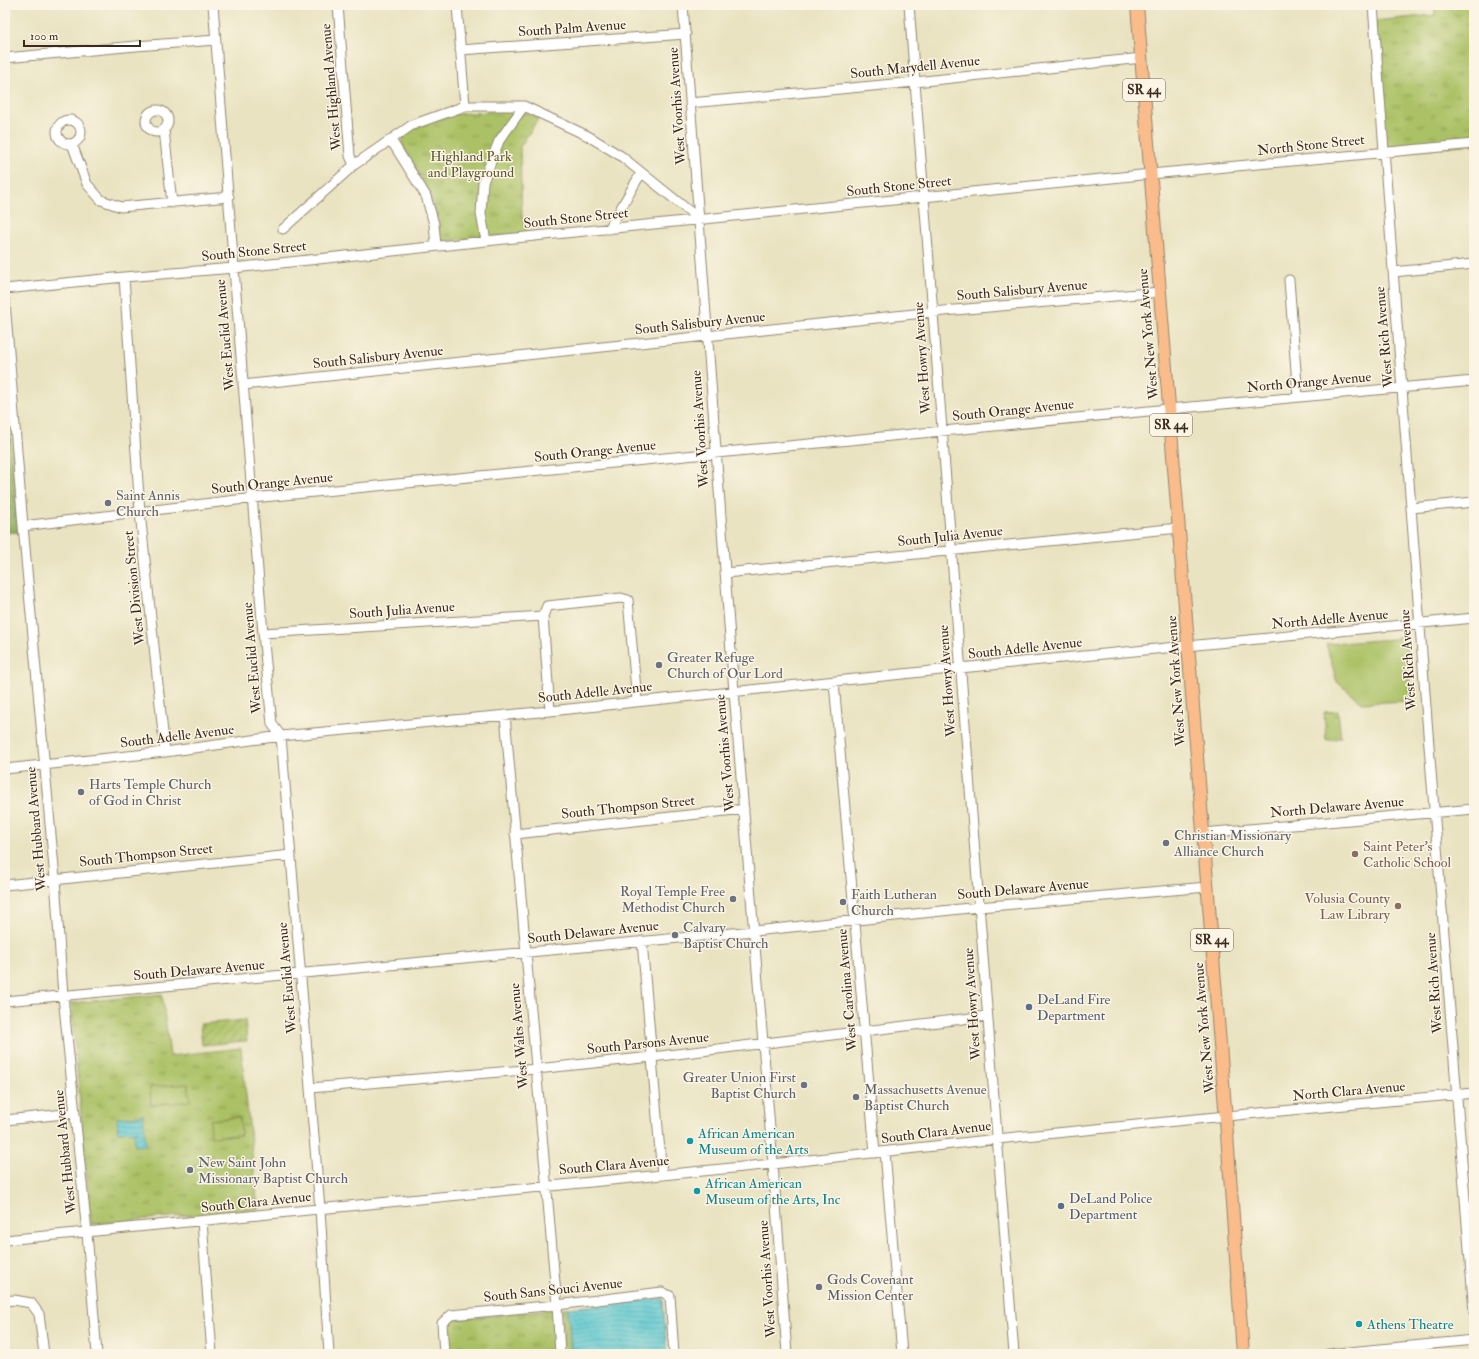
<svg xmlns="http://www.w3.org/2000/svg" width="1479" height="1359" viewBox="0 0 1479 1359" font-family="'IM FELL Double Pica',serif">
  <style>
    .grass { fill: url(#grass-tufts); stroke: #737642 }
    .forest { fill: url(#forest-firs); stroke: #62683c }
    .garden { fill: url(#garden-furrows); stroke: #737642 }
    .pitch { fill: #abc165; stroke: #737642 }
    .water { fill: url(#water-rules); stroke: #4b7977 }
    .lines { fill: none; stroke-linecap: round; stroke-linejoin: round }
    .minor-casing { stroke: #928670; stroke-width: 11 }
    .major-casing { stroke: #928670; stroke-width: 14 }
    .minor { stroke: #fff; stroke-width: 9 }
    .major { stroke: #f9bc8a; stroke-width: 12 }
    .worship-dot { fill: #6b7280; stroke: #fcf5e5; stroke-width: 1.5 }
    .education-dot { fill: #8d6e63; stroke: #fcf5e5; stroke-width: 1.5 }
    .service-dot { fill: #5c6f8a; stroke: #fcf5e5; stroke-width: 1.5 }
    .culture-dot { fill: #0f9aa8; stroke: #fcf5e5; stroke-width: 1.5 }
    .labels { text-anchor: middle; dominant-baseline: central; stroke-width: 3; stroke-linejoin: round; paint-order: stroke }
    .shield { fill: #fcf5e5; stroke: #75675a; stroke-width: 1 }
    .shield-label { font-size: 13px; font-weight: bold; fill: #3b2a1e }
    .street-label { font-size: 14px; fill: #3b2a1e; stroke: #fcf5e5 }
    .park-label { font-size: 14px; fill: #5d5733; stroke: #fcf5e5 }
    .worship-label { font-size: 14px; fill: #5b616d; stroke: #fcf5e5; text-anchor: start }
    .education-label { font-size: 14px; fill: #785e54; stroke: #fcf5e5; text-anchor: start }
    .service-label { font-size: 14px; fill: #4e5e75; stroke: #fcf5e5; text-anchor: start }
    .culture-label { font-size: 14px; fill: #0d838f; stroke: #fcf5e5; text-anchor: start }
  </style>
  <defs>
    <pattern id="grass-tufts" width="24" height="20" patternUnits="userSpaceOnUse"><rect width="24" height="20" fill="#abc165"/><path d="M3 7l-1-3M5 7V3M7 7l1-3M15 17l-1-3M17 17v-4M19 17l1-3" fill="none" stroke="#8c9d53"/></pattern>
    <pattern id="forest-firs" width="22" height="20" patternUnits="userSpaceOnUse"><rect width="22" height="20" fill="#88a75a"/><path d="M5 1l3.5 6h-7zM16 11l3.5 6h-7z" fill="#70884a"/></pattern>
    <pattern id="garden-furrows" width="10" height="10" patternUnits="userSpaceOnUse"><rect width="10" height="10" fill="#abc165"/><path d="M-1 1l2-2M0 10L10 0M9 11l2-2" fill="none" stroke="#8c9d53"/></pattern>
    <pattern id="water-rules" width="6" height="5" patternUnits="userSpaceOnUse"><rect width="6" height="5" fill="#5bc8d0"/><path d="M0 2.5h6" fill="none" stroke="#4ca3a8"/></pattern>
  </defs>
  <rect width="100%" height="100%" fill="#fcf5e5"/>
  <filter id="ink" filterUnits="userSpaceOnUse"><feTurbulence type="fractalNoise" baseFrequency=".025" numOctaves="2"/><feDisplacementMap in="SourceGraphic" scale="8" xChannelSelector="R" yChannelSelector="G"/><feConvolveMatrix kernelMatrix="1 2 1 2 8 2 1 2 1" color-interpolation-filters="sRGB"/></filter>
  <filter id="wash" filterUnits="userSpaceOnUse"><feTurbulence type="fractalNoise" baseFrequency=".012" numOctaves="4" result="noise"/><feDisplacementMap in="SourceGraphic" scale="16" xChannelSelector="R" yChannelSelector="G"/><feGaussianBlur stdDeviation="0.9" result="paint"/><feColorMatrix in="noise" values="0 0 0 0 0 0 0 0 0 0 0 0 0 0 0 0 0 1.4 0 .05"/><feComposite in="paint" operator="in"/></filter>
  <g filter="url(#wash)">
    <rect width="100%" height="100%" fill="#e9e3c1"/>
    <path class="grass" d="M1434,5H1474V144L1384,152L1374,21L1435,15Z
      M504,111L526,113L539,118L520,147L522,216L528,234L441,241L436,215L430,193L401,143L404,137L414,128L455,114Z
      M1338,711L1341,738L1326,740L1324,712Z
      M162,994L170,1056L241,1048L258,1209L91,1224L71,1003Z
      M562,1308H568L571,1354H564Z
      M553,1309L555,1354H449L446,1324L451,1320Z"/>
    <path class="forest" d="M10,426L19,532L5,533V427Z"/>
    <path class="garden" d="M245,1020L247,1041L202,1045L200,1024Z"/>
    <path class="pitch" d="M1399,637L1406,639L1409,646L1407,651L1411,701L1362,703L1337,682L1326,644L1394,639Z
      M188,1084L190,1101L151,1105L150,1087Z
      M240,1117L241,1135L211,1137L210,1120Z"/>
    <path class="water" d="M143,1114L146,1145L135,1146L134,1133L138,1132V1131L118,1132L117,1118L140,1116V1115Z
      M663,1298L667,1354H571L568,1308Z"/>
  </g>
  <g filter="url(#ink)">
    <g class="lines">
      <g class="minor-casing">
        <path id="minor" d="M213,5L263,633L272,724L281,736L320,1209L329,1354
          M338,5L350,156L354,165
          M457,5L465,106
          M683,5L734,692L773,1164L787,1354
          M909,5L1014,1354
          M1373,5L1428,733L1474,1312
          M460,50L686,34
          M5,58L136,46L216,40
          M690,103L915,82L1142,58
          M146 121a11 11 0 1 1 22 0a11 11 0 1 1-22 0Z
          M57 132a12 12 0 1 1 24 0a12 12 0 1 1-24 0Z
          M164,130L172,203
          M391,140L426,196L434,224L436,246
          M72,144L87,184L101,200L121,207L229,197
          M283,229L354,165L412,125L465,106H524L588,136L621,156L699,219
          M609,229L641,173
          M486,241L481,214L483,182L499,141L524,106
          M1393,272L1474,264
          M124,277L140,512L165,752
          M1289,280L1298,397
          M5,289L124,277L234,268L486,241L1151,174L1474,144
          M5,302L23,526L55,879L63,996L87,1233L97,1354
          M243,385L933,312L1160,292
          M1411,508L1474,502
          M23,526L253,498L1169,409L1474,381
          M725,573L1179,528
          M263,633L543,616
          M834,682L875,1153
          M550,711L543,616L547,606L621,598L628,600L637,701
          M505,715L557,1305L560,1354
          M5,769L165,752L281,736L550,711L960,668L1474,618
          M1203,833L1474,809
          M515,834L744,809
          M5,885L291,855
          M642,941L662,1175
          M5,1001L754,931L979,907L1207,887
          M310,1088L536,1069L652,1057L987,1016
          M5,1120L75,1113
          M885,1152L902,1354
          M202,1221L212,1354
          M5,1240L773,1164L997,1139L1216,1117L1474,1093
          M5,1301L14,1300L31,1303L39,1314L44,1354
          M444,1354L442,1323L451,1315L557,1305L662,1292L670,1296L674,1354
          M1328,1354L1474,1340"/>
      </g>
      <g class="major-casing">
        <path id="major" d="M1137,5L1225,1107L1243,1354"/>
      </g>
      <use href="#minor" class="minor"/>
      <use href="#major" class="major"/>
    </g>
  </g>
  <g class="worship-dot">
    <circle cx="108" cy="503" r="4"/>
    <circle cx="659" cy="665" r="4"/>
    <circle cx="81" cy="792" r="4"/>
    <circle cx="1166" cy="843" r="4"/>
    <circle cx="733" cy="899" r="4"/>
    <circle cx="843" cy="902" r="4"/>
    <circle cx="675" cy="935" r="4"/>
    <circle cx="804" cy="1085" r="4"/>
    <circle cx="856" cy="1097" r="4"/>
    <circle cx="190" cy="1170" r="4"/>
    <circle cx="819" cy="1287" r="4"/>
  </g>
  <g class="education-dot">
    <circle cx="1355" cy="854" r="4"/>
    <circle cx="1398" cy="906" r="4"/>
  </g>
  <g class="service-dot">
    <circle cx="1029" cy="1007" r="4"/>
    <circle cx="1061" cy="1206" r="4"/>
  </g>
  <g class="culture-dot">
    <circle cx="690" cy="1141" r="4"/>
    <circle cx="697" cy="1191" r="4"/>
    <circle cx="1359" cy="1324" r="4"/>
  </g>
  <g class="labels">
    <g class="shield">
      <rect x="1123" y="79" width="42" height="22" rx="3"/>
      <rect x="1150" y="414" width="42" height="22" rx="3"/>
      <rect x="1191" y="929" width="42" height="22" rx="3"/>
    </g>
    <g class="shield-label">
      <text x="1144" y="90">SR 44</text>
      <text x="1171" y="425">SR 44</text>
      <text x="1212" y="940">SR 44</text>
    </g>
    <g class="street-label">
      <text transform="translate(572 28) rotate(-4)">South Palm Avenue</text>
      <text transform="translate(915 67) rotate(-6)">South Marydell Avenue</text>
      <text transform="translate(331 87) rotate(-95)">West Highland Avenue</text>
      <text transform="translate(677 106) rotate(-94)">West Voorhis Avenue</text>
      <text transform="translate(1311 145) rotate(-6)">North Stone Street</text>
      <text transform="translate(899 186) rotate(-6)">South Stone Street</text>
      <text transform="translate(576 218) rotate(-6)">South Stone Street</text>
      <text transform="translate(254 251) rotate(-6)">South Stone Street</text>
      <text transform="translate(1022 290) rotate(-5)">South Salisbury Avenue</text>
      <text transform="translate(700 323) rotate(-6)">South Salisbury Avenue</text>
      <text transform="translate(1148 334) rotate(-95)">West New York Avenue</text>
      <text transform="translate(225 335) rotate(-95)">West Euclid Avenue</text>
      <text transform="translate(1384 337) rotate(-95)">West Rich Avenue</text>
      <text transform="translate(378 357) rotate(-6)">South Salisbury Avenue</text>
      <text transform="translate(922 358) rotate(-94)">West Howry Avenue</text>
      <text transform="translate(1309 382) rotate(-5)">North Orange Avenue</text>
      <text transform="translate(1013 410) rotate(-6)">South Orange Avenue</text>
      <text transform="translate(700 429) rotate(-94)">West Voorhis Avenue</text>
      <text transform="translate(595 451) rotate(-6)">South Orange Avenue</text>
      <text transform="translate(272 483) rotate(-6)">South Orange Avenue</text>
      <text transform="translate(950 536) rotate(-6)">South Julia Avenue</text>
      <text transform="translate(134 588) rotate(-96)">West Division Street</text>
      <text transform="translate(402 610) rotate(-4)">South Julia Avenue</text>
      <text transform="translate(1330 619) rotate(-5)">North Adelle Avenue</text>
      <text transform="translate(1025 648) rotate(-6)">South Adelle Avenue</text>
      <text transform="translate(252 658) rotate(-95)">West Euclid Avenue</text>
      <text transform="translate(1408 660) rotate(-94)">West Rich Avenue</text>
      <text transform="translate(947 681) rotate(-94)">West Howry Avenue</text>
      <text transform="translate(1176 681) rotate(-94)">West New York Avenue</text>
      <text transform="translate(595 692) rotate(-6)">South Adelle Avenue</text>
      <text transform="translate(177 736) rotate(-7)">South Adelle Avenue</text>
      <text transform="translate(725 753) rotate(-95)">West Voorhis Avenue</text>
      <text transform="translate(628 807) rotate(-6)">South Thompson Street</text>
      <text transform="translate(1337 807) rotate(-5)">North Delaware Avenue</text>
      <text transform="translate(36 829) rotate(-95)">West Hubbard Avenue</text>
      <text transform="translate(146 855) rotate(-6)">South Thompson Street</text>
      <text transform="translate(1023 889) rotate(-5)">South Delaware Avenue</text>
      <text transform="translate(593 932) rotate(-6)">South Delaware Avenue</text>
      <text transform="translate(199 970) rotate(-5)">South Delaware Avenue</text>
      <text transform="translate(287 978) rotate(-95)">West Euclid Avenue</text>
      <text transform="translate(1434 983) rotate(-94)">West Rich Avenue</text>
      <text transform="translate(847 990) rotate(-95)">West Carolina Avenue</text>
      <text transform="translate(972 1004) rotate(-94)">West Howry Avenue</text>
      <text transform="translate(1204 1028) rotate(-95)">West New York Avenue</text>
      <text transform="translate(519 1036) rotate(-95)">West Walts Avenue</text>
      <text transform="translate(648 1043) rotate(-6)">South Parsons Avenue</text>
      <text transform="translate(1349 1091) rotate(-5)">North Clara Avenue</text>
      <text transform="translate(936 1132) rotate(-7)">South Clara Avenue</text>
      <text transform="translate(65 1152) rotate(-96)">West Hubbard Avenue</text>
      <text transform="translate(614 1165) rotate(-5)">South Clara Avenue</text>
      <text transform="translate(256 1202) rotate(-6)">South Clara Avenue</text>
      <text transform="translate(767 1279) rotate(-94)">West Voorhis Avenue</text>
      <text transform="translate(553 1290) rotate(-6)">South Sans Souci Avenue</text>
    </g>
    <g class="park-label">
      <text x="471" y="156">Highland Park<tspan x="471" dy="16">and Playground</tspan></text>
    </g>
    <g class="worship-label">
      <text x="116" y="495">Saint Annis<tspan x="116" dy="16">Church</tspan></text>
      <text x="667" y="657">Greater Refuge<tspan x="667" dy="16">Church of Our Lord</tspan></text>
      <text x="89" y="784">Harts Temple Church<tspan x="89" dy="16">of God in Christ</tspan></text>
      <text x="1174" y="835">Christian Missionary<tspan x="1174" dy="16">Alliance Church</tspan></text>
      <text x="725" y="891" text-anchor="end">Royal Temple Free<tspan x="725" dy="16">Methodist Church</tspan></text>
      <text x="851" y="894">Faith Lutheran<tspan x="851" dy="16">Church</tspan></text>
      <text x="683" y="927">Calvary<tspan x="683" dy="16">Baptist Church</tspan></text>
      <text x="796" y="1077" text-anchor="end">Greater Union First<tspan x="796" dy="16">Baptist Church</tspan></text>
      <text x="864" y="1089">Massachusetts Avenue<tspan x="864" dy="16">Baptist Church</tspan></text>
      <text x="198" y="1162">New Saint John<tspan x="198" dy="16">Missionary Baptist Church</tspan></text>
      <text x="827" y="1279">Gods Covenant<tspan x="827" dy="16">Mission Center</tspan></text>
    </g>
    <g class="education-label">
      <text x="1363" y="846">Saint Peter's<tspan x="1363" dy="16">Catholic School</tspan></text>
      <text x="1390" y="898" text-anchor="end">Volusia County<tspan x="1390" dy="16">Law Library</tspan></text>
    </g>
    <g class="service-label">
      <text x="1037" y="999">DeLand Fire<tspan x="1037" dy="16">Department</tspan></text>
      <text x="1069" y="1198">DeLand Police<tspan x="1069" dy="16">Department</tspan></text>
    </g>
    <g class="culture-label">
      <text x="698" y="1133">African American<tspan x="698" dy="16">Museum of the Arts</tspan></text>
      <text x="705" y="1183">African American<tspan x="705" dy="16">Museum of the Arts, Inc</tspan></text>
      <text x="1367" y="1324">Athens Theatre</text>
    </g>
  </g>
  <rect width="1479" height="1359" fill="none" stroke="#fcf5e5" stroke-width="20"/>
  <path d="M24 40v6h116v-6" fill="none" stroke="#3b2a1e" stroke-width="2"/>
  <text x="30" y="40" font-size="12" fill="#3b2a1e" stroke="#fcf5e5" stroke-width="3" paint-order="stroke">100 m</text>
</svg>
